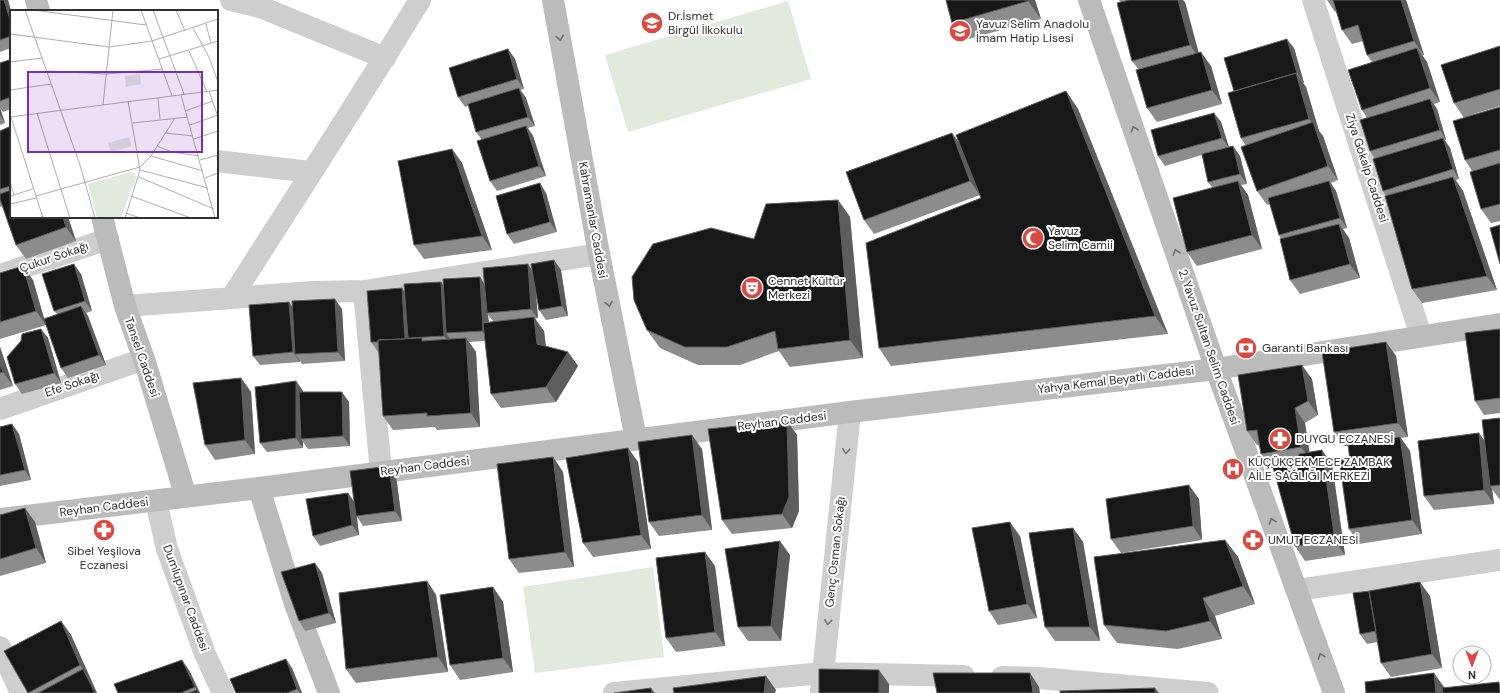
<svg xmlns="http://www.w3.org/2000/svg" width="1500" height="693" viewBox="0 0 1500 693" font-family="'DM Sans',sans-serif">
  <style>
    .green { fill: #e2e9dd }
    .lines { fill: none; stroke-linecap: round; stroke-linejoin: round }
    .street { stroke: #cecece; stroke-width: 22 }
    .secondary { stroke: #bbb; stroke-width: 22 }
    .wall { fill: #8c8c8c; fill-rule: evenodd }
    .shaded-wall { fill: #5d5d5d }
    .building { fill: #181818; stroke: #5d5d5d }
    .oneway { stroke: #6f6f6f }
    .oneway2 { stroke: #787878 }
    .labels { text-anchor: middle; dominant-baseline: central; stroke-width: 4; stroke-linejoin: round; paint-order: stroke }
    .poi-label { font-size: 12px; fill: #313131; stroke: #fff; text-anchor: start }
    .street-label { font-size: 12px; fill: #313131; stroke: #fff }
    .inset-road { fill: none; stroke: #adadad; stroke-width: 1 }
    .view { fill: #7b2cbf; fill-opacity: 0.15; stroke: #7b2cbf; stroke-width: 2 }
    .inset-edge { fill: none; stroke: #313131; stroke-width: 2 }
  </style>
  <rect width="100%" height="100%" fill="#fff"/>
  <path class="green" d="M788,1L811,79L628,132L605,55Z
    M653,567L664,657L535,673L523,587Z"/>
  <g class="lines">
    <path class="street" d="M231,0L263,8L385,58
      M1313,0L1421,336
      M217,161L311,172
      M0,275L108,239
      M364,291L381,472
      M232,297C295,198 359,100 420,0
      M125,306L313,292L364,291L599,254
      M0,409L144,359
      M156,501L167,549L205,654L223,693
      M1297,590L1500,560
      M0,647L21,693
      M1002,677L1039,678L1208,693
      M614,693L822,673L964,676
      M821,693L850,412"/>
    <path class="secondary" d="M36,0L39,11
      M553,0L599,254L636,439
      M1089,0L1216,369L1334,693
      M102,217L125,306L144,359L186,497
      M259,488L295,604L329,693
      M0,519L259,488L850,412L1216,369L1500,324"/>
  </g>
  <path class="wall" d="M0,0H8L11,11V48L0,52Z
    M946,0H1035L1041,19L965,40L952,23Z
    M1119,0L1185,2L1199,53L1211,66L1222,104L1157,122L1147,108L1139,70L1132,61L1120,2Z
    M1327,0H1406L1424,55H1422L1427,62L1440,102L1434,104L1437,109L1446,140H1445L1450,148L1459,179L1456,180L1463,191L1497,290L1422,303L1412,289L1386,196L1383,191L1375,159L1370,151L1367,118L1362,110L1372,62L1367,55L1363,41L1352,44L1342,30L1336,11L1335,12Z
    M1500,46V106L1467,116L1500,107V221L1491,223L1481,209L1472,171L1465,160L1464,118L1454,103Z
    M1294,48L1304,83H1303L1306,87L1319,131L1323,136L1338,180L1331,183L1336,191L1347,228L1343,229L1349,238L1360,278L1300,294L1290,280L1281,239L1279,235L1270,204L1267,205L1257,191L1246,146L1241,138Z
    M508,49L515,59L524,89L520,90L526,98L535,126L528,128L533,136L546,176L497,191L490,181L482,140L476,132L468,106L465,107L458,97Z
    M9,60L11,63V109L3,112L0,108V63Z
    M1066,91L1078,109L1168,334L891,366L879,348L981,198L976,183L980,195L874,234L864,220L952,133L959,143Z
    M0,108L5,123L0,125Z
    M1214,113L1221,122L1229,147L1240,156L1247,184L1241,185L1248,195L1262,249L1197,266L1187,252L1212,187L1208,182L1202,155L1165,166L1158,156Z
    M11,126V217H68L76,241L26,259L16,245L2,206L0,207V131Z
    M452,149L462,163L492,250L424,259L414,245Z
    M546,193L557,232L514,244L507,234Z
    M838,200L850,217L863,358L790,367L779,351L740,365H698L660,348L647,330L754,239Z
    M554,260L561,270L568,316L546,320L539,310L536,296L538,318L535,319L544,331L546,346L568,352L578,366L556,402L501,408L491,394L485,341L469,342L476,352L480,427L437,430L435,427L393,430L383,416L379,352H378L371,342L402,288L405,293L441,282L444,287L480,277L484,283L528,264L532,271ZM488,315L493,321L489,322Z
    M0,273L33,280L44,319L57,314L54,311L81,274L92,311L86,313L88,316L106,365L68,378L61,368L46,325L0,339Z
    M289,302L292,307L342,309L345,361L302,364L300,361V362L260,365L253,356Z
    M41,329L48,338L61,383L22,394L15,384Z
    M1500,329V413L1484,415L1475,401Z
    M1386,342L1396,356L1408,437L1401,438L1410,451L1422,534L1359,544L1349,529L1350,461L1348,446H1344L1334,432Z
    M0,347L13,386L0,390Z
    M241,378L251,392L255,454L215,460L205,445Z
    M1312,379L1318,415L1305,423L1309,452L1332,464L1345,555L1305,561L1295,546L1273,468H1271L1261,454L1259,445H1257L1247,431Z
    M296,381L303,391V392L349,402L350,446L308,449L303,442V448L267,452L260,443Z
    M1500,418V500L1492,489L1494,504L1434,510L1424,496L1485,441Z
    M787,421L797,435L799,511L792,528L732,534L722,520Z
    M12,424L19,434L31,480L0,486V427Z
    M628,448L638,462L651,549L593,557L583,543Z
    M702,449L712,530L659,536L649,522Z
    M553,457L563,472L574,567L519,573L509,559Z
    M389,466L396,476L402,521L363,526L357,517L359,535L320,546L313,536L348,493L354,502Z
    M1199,499L1202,540L1121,553L1111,539Z
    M0,515L35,522L46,563L0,576Z
    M1073,528L1083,542L1100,641H1055L1045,627Z
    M1020,536L1037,618L998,625L989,611Z
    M1225,540L1238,557L1255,604L1215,616L1222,639L1178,649L1117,643L1104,625Z
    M790,555L781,641H748L738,627Z
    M715,566L725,646L676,652L666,638Z
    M322,573L336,623L305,631L299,621Z
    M427,581L436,595L448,672L356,683L346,669Z
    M493,587L503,602L513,672L460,680L450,665Z
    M1430,596L1442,668L1391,677L1381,663L1378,642L1367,644L1360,634Z
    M61,621L71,635L97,693H28Z
    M292,668L302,693H236Z
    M189,670L200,693H118Z"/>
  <path class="shaded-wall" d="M4,0H8L11,11V23Z
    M1028,0H1035L1041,19L1028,1Z
    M1178,0H1183L1185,2L1200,59L1190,45Z
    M1401,0H1406L1424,55L1414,41Z
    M1287,39L1294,48L1304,83L1297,73Z
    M1417,48L1427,62L1440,102L1430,88Z
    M508,49L515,59L524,89L517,79Z
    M1201,52L1211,66L1222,104L1212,90Z
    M1296,73L1306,87L1319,131L1323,136L1338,180L1328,166L1314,125L1309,119Z
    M519,88L526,98L535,126L528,117Z
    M1066,91L1078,109L1168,334L1155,316Z
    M1430,99L1437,109L1446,140L1440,130Z
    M0,108L5,123L0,115Z
    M1214,113L1221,122L1229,148L1222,138Z
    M526,126L533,136L546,176L539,166Z
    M952,133L962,147L980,195L970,181Z
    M1443,138L1450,148L1459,179L1453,169Z
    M1233,146L1240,156L1247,184L1240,174Z
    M452,149L462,163L492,250L482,236Z
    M1453,177L1463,191L1497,290L1487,276Z
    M1238,181L1248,195L1262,249L1252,235Z
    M1329,181L1336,191L1347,228L1340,218Z
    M540,183L546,193L557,232L550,222Z
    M838,200L850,217L863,358L850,340Z
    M63,217H68L76,241L66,227Z
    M1339,224L1349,238L1360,278L1350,264Z
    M554,260L561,270L568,316L562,306Z
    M74,264L81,274L92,311L85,301Z
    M528,264L534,274L538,318L531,309Z
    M23,266L33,280L46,325L36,311Z
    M480,277L486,287L487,313L488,315L490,341L483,331Z
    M441,282L448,292L446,333L450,339L451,346L444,336Z
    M402,288L408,298L412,338L405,340Z
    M335,299L342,309L345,361L338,352Z
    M289,302L296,312L295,354L300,361V362L293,352Z
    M81,306L88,316L106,365L99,355Z
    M534,317L544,331L547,358L537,344Z
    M41,329L48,338L61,383L54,373Z
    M466,338L476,352L480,427L471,413Z
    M1386,342L1396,356L1408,437L1398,423Z
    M0,347L13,386L3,372L0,364Z
    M568,352L578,366L556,402L546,387Z
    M1302,365L1312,379L1318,415L1308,401Z
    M241,378L251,392L255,454L245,440Z
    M296,381L303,391V439H301L303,442V448L296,438Z
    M342,392L349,402L350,446L343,436Z
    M1295,408L1305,423L1311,461L1301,447Z
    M787,421L797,435L799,511L792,528L782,514Z
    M12,424L19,434L31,480L25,470Z
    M1479,433L1489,447L1490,486L1492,489L1494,504L1484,490Z
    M692,435L702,449L712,530L702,515Z
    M1400,437L1410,451L1422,534L1412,520Z
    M628,448L638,462L651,549L641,535Z
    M1322,450L1332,464L1345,555L1335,541Z
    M553,457L563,472L574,567L565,552Z
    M389,466L396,476L402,521L395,511Z
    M1189,485L1199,499L1202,540L1193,526Z
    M348,493L355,503L359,535L352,525Z
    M25,508L35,522L46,563L36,548Z
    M1010,522L1020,536L1037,618L1027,604Z
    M1073,528L1083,542L1100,641L1090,627Z
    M1225,540L1238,557L1255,604L1243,586Z
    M780,541L790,555L781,641L771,626Z
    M705,552L715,566L725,646L715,632Z
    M315,563L322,573L336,623L329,613Z
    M427,581L436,595L448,672L438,657Z
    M1420,582L1430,596L1442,668L1432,654Z
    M493,587L503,602L513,672L503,658Z
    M1203,598L1215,616L1222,639L1210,621Z
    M61,621L71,635L97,693H95L83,669L80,665Z
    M286,659L292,668L302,693H300L297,689Z
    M182,660L189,670L200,693H198L195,687Z
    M879,670L889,684V693H879Z
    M1030,673L1039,687L1040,693H1033Z
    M1434,673L1444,687L1445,693H1436Z
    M766,676L776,690L775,693H764Z
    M651,688L655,693H652Z
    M1155,688L1159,693H1155Z"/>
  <path class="building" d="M0,0H4L11,23V36L0,40Z
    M946,0H1028V1L952,23Z
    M1129,0H1178L1190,45L1132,61L1117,3Z
    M1333,0H1401L1414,41L1367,55L1358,25L1342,30Z
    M1287,39L1297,73L1234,91L1224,58Z
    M1500,46V89L1454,103L1441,65Z
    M1417,48L1430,88L1362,110L1348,70Z
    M508,49L517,79L458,97L449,68Z
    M1201,52L1212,90L1147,108L1136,70Z
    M9,60L11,66V97L0,101V63Z
    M1296,73L1309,119L1241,138L1228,93Z
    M519,88L528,117L476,132L468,104Z
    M1066,91L1155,316L879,348L866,243L981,198L956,135Z
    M1430,99L1440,130L1370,151L1360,120Z
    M1500,107V150L1465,160L1453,121Z
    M1214,113L1222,138L1158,156L1151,130Z
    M1313,122L1328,166L1257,191L1241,147Z
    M11,126V186L0,189V131Z
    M526,126L539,166L490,181L477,141Z
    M952,133L970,181L864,220L846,172Z
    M1443,138L1453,169L1383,191L1373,159Z
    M1233,146L1240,174L1208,182L1202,154Z
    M452,149L482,236L414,245L398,161Z
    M1500,163V204L1481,209L1470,172Z
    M1453,177L1487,276L1412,289L1385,196Z
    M1238,181L1252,235L1187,252L1173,198Z
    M1329,181L1340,218L1279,235L1268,198Z
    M540,183L550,222L507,234L496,196Z
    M11,190V217H63L66,227L16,245L0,199V194Z
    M838,200L850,340L778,349L775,331L727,347H685L647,330L634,300L632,277L653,244L711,228L754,239L766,204Z
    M1339,224L1350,264L1290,280L1280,239Z
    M1500,225V264L1490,228Z
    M554,260L562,306L539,310L531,264Z
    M74,264L85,301L54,311L42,274Z
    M528,264L531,309L487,313L483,268Z
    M23,266L36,311L0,322V273Z
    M480,277L483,331L446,333L443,279Z
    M441,282L444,336L408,338L404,284Z
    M402,288L405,339L378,340V342H371L367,291Z
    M335,299L338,352L295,354L292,301Z
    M289,302L293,352L253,356L249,305Z
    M81,306L99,355L61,368L44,319Z
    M534,317L537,344L568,352L546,387L491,394L483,323Z
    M41,329L54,373L15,384L7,357L21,341L22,334Z
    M1500,329V398L1475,401L1465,333Z
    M422,338V341L466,338L471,413L427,416V413L383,416L378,340Z
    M1386,342L1398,423L1334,432L1322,352Z
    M0,364L3,372L0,373Z
    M1302,365L1308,401L1295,408L1301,447L1261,454L1257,430L1247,431L1238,375Z
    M241,378L245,440L205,445L193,383Z
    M296,381V438L260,443L255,387Z
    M299,392H342L343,436L301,439Z
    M1500,418V485L1490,486L1482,420Z
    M787,421L789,497L782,514L722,520L708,429Z
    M12,424L25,470L0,475V427Z
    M1479,433L1484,490L1424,496L1418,441Z
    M692,435L702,515L649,522L638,442Z
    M1400,437L1412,520L1349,529L1339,459L1350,461L1348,444Z
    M628,448L641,535L583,543L566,458Z
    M1322,450L1335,541L1295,546L1272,464L1298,460L1299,454Z
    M553,457L565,552L509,559L497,464Z
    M389,466L395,511L356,516L350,471Z
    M1189,485L1193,526L1111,539L1106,499Z
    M348,493L352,525L313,536L306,499Z
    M25,508L36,548L0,559V515Z
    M1010,522L1027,604L989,611L972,528Z
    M1073,528L1090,627H1045L1029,533Z
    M1225,540L1243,586L1203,598L1210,621L1166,631L1104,625L1094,557Z
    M780,541L771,626L738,627L725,549Z
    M705,552L715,632L666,638L656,558Z
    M315,563L329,613L299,621L281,572Z
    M427,581L438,657L346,669L339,593Z
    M1420,582L1432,654L1381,663L1369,591Z
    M493,587L503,658L450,665L440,595Z
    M1369,591L1376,631L1360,634L1353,593L1370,591Z
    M61,621L80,665L28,693L4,651Z
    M286,659L297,689L287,693H236L230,679Z
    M182,660L195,687L181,693H118L114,684Z
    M83,669L95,693H38Z
    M819,669L879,670V693H819Z
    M933,673H1030L1033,693H937Z
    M1434,673L1436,693H1366L1365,682Z
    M766,676L764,693H674L673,688Z
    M1499,682L1500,693H1443L1442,688Z
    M651,688L652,693H614Z
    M1155,688V693H1060V691Z
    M197,690L198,693H188Z"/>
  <defs><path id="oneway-chevron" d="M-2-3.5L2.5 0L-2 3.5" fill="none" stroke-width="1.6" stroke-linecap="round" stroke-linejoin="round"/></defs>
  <g class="oneway">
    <use href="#oneway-chevron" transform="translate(560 38) rotate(80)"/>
    <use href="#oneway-chevron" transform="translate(1134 129) rotate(-109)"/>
    <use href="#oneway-chevron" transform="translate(1176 252) rotate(-109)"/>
    <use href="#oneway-chevron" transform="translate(609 304) rotate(79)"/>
    <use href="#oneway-chevron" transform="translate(1272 521) rotate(-110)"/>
    <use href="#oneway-chevron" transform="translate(1321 656) rotate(-110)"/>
  </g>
  <g class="oneway2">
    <use href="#oneway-chevron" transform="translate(846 451) rotate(96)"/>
    <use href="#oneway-chevron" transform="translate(828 622) rotate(96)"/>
  </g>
  <defs>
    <g id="school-disc" transform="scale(1.15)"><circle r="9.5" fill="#d94a42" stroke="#fff"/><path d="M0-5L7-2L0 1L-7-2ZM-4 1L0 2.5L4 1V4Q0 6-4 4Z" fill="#fff"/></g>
    <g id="mosque-disc" transform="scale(1.15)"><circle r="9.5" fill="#d94a42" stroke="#fff"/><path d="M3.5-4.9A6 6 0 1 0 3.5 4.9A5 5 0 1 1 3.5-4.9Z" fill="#fff"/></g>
    <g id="theatre-disc" transform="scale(1.15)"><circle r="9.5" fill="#d94a42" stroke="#fff"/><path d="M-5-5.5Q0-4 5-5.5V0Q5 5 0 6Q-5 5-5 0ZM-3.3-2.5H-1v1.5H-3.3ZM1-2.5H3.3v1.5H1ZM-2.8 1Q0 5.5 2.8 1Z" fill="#fff"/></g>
    <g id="bank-disc" transform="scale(1.15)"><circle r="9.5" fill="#d94a42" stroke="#fff"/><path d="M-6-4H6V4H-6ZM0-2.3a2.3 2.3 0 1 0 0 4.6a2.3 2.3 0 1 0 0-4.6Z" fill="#fff"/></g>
    <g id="pharmacy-disc" transform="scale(1.15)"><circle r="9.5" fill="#d94a42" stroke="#fff"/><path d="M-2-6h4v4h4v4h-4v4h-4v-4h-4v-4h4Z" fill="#fff"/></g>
    <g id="hospital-disc" transform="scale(1.15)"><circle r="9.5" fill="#d94a42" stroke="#fff"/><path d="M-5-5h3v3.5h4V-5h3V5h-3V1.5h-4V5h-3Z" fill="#fff"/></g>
  </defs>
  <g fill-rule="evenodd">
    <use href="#school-disc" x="652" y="23"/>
    <use href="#school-disc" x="960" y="31"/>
    <use href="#mosque-disc" x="1033" y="238"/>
    <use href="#theatre-disc" x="752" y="288"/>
    <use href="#bank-disc" x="1246" y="348"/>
    <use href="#pharmacy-disc" x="1280" y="439"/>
    <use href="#hospital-disc" x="1233" y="469"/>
    <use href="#pharmacy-disc" x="104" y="530"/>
    <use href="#pharmacy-disc" x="1253" y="540"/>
  </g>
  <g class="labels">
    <g class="poi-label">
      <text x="668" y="16">Dr.İsmet<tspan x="668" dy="14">Birgül İlkokulu</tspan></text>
      <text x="976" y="24">Yavuz Selim Anadolu<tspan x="976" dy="14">İmam Hatip Lisesi</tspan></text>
      <text x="1048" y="231">Yavuz<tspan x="1048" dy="14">Selim Camii</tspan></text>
      <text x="768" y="281">Cennet Kültür<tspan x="768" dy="14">Merkezi</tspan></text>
      <text x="1262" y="348">Garanti Bankası</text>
      <text x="1296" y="439">DUYGU ECZANESİ</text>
      <text x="1248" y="462">KÜÇÜKÇEKMECE ZAMBAK<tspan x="1248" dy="14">AİLE SAĞLIĞI MERKEZİ</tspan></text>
      <text x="1268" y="540">UMUT ECZANESİ</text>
      <text x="104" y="551" text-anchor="middle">Sibel Yeşilova<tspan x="104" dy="14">Eczanesi</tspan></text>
    </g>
    <g class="street-label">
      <text transform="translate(1367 168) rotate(72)">Ziya Gökalp Caddesi</text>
      <text transform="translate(593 220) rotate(80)">Kahramanlar Caddesi</text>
      <text transform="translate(54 257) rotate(-19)">Çukur Sokağı</text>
      <text transform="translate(1209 347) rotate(71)">2. Yavuz Sultan Selim Caddesi</text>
      <text transform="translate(142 357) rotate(71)">Tansel Caddesi</text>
      <text transform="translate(1116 380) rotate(-7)">Yahya Kemal Beyatlı Caddesi</text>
      <text transform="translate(72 384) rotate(-19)">Efe Sokağı</text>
      <text transform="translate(782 421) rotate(-7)">Reyhan Caddesi</text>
      <text transform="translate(425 466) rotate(-7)">Reyhan Caddesi</text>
      <text transform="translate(104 507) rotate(-7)">Reyhan Caddesi</text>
      <text transform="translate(835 552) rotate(-84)">Genç Osman Sokağı</text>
      <text transform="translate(186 598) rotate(70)">Dumlupınar Caddesi</text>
    </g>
  </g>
  <g transform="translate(10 10)">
    <rect width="208" height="208" fill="#fff"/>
    <path d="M130,64L131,74L116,77L115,66ZM119,127L122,136L101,142L98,133ZM120,162L125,163L126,167L111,208H87L78,174Z" fill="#e2e9dd"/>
    <path class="inset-road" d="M15,0L70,155L85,208M23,0L136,15M131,0L162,86M143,0L174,84M166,0L175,21M196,14L201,33M183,18L199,47L208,72M0,24L99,37L142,31L208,9M179,41L197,82M149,49L208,31M0,52L32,48M37,61L97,64L153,59M0,80L41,74M199,81L208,107M171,85L205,208M148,88L150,109M93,95L103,0M175,101L203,91M27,103L60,208M0,107L208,80M1,107L33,208M123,113L178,107M180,115L208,105M156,123L183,126M184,129L208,121M147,136L162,142L189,146M141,146L193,161M190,150L208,145M130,160L198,178M129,167L204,199M195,168L208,163M0,172L4,185M0,186L23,179M26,186L130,157L141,146L165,108M121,186L181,208M0,194L26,188M116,203L130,208M115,208L130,160L118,91"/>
    <path class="view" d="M18,62H192V142H18Z"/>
    <rect width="208" height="208" class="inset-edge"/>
  </g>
  <g transform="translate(1472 665) rotate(180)"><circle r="19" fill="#ffffff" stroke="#adadad"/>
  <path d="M0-3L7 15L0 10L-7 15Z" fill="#d94a42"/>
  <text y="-6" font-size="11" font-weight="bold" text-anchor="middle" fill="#313131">N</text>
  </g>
</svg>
